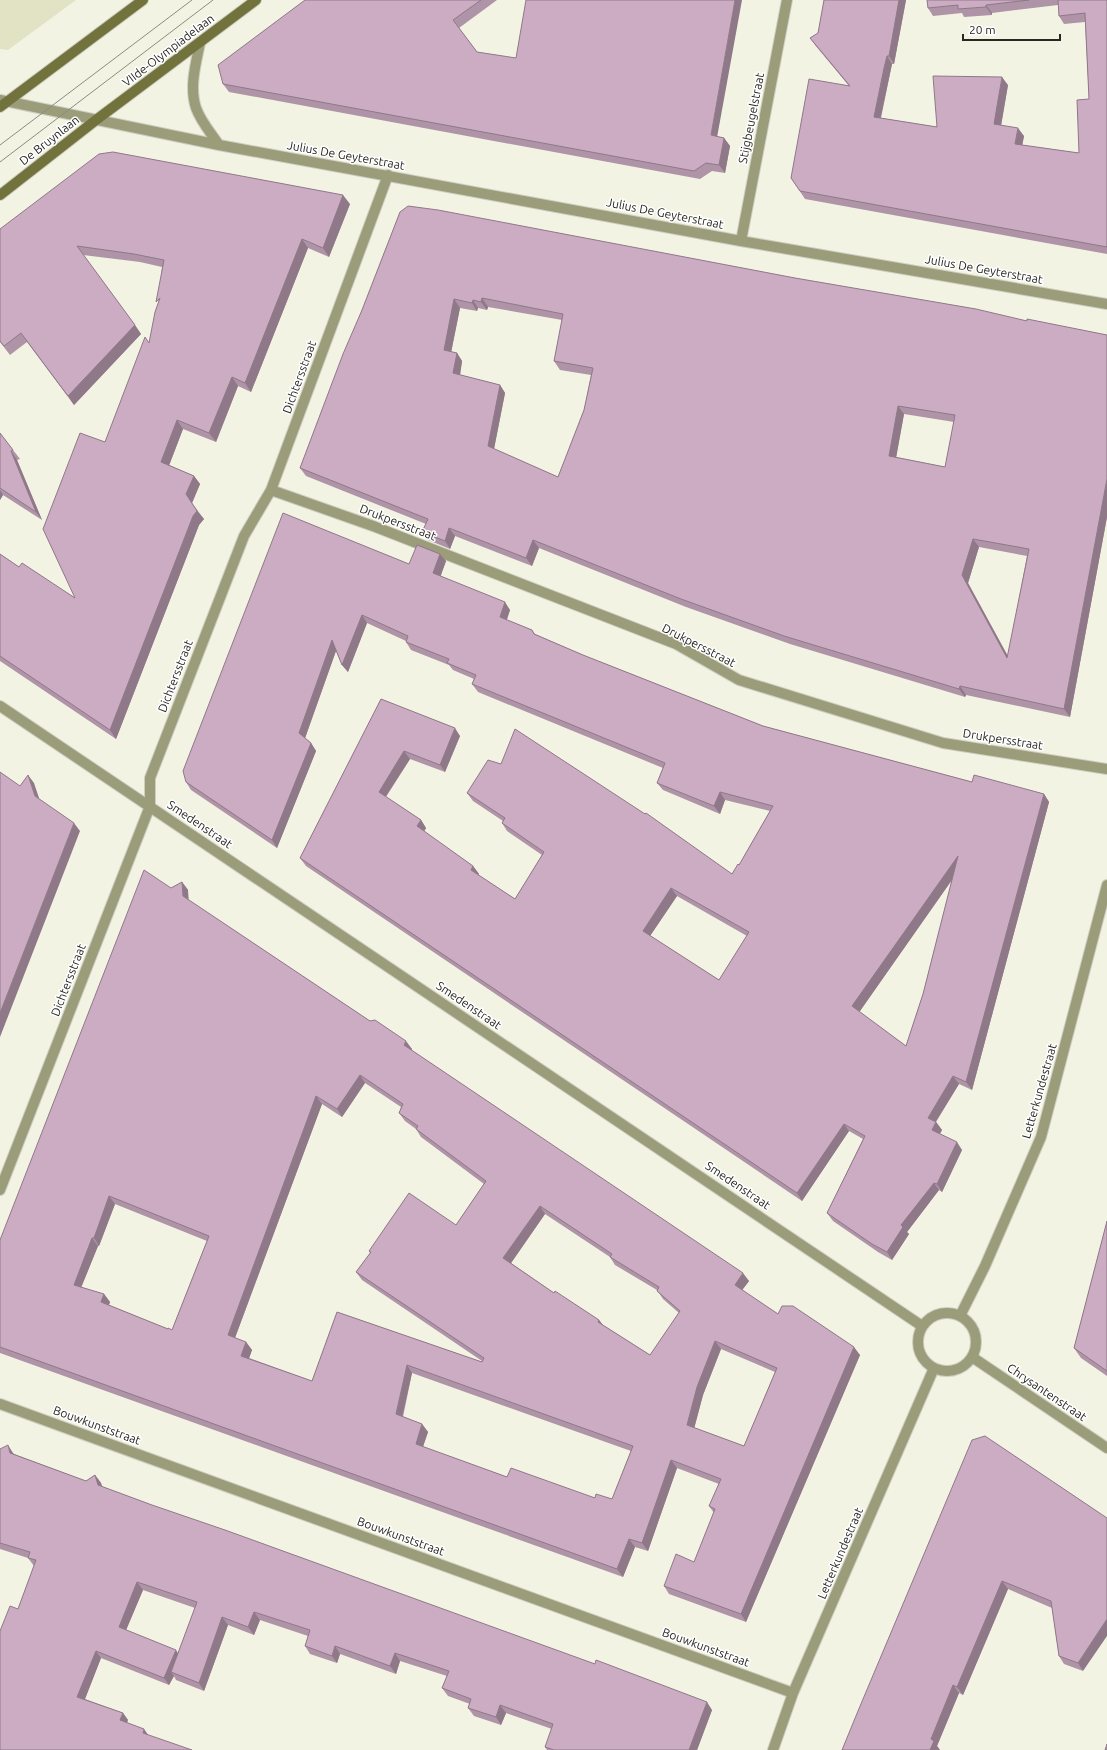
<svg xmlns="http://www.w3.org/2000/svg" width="1107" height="1750" viewBox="0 0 1107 1750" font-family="Ubuntu,sans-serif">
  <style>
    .green { fill: #e2e3c4 }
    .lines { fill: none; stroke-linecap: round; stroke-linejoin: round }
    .street-casing { stroke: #cecec1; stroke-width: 12 }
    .secondary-casing { stroke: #cecec1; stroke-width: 12 }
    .street { stroke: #9b9c79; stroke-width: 10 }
    .secondary { stroke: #72723d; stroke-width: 10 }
    .tram { stroke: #8b8c81; stroke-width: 1 }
    .wall { fill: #af94a8; fill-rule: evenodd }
    .shaded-wall { fill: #8f7888 }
    .building { fill: #ccacc3; stroke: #8f7888; fill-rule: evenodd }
    .labels { text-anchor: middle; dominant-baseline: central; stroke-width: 3; stroke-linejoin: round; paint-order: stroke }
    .street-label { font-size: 12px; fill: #272822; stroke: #fff }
  </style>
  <rect width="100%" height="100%" fill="#f3f3e4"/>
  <path class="green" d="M0,0H76L8,50L0,49Z"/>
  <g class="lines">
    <g class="street-casing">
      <path id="street" d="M200,43C196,63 189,87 196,108C201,122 211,133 219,145
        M0,100L219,145L741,241L1107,304
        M741,241L787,0
        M271,490L373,526L676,644L739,680L943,743L1107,769
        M0,706L922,1326
        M0,1190L150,806V778L244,536L271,490L388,175
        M918 1342a29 29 0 1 1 58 0a29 29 0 1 1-58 0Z
        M960,1316L985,1266L1041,1137L1107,885
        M972,1357L1107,1448
        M0,1404L793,1693
        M773,1750L793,1693L934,1368"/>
    </g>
    <g class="secondary-casing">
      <path id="secondary" d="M0,107L143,0
        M0,195L96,120L256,0"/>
    </g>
    <use href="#street" class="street"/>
    <use href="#secondary" class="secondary"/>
    <path class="tram" d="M0,145L192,0
      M0,162L213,0"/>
  </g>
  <path class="wall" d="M305,0H497L459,28L477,52L717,137L724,138L730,146L725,173L712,171L700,179L229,92L223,84Z
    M824,0H906L894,64H892L881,118L937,127L1008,85L1001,125L1024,136L1022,145L1079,153L1089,99L1085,22L1064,24L1059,16L1058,5L992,13V15L964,17L962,13L933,16L928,8L927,0H1107V254L805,199L791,178L849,86L815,45L810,38L818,33Z
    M350,204L329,257L308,248L251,392L238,386L216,442L183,429L169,465L194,476L200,484L192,503L204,519L199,525L116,739L0,661V554L19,567L75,598L105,442L149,343L158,304L162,267L140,262L83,255L141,334L74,405L27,342L10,355L0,342V229Z
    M400,212L795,278L1027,321L1107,335V517L1070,717L966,695L965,697L790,644L686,607L539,548L532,566L455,536L450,549L428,540L422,532L426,524L306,476L300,468L362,310ZM488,307L562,320L554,361L560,370L591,375L584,410L558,477L494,449L505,393L500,385L460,375L462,361L457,353L451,352L460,308L477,311L478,308L487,310ZM904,414L954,422L945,467L896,457ZM979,547L1027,556L1008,656L968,583Z
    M0,433L20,459L17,460L42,520L3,495L0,500Z
    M440,554L446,561L440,576L510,610L507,620L532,630L535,634L583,655L763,726L972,782L1044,794L1049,802L972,1090L959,1084L936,1122L942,1130L940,1134L962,1150L942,1192L939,1190L907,1232L909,1234L892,1260L878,1252L833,1221L827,1213L863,1139L849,1131L802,1201L306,866L300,858L381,699L460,736L445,772L410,759L386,797L421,820L426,828L424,832L473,866L479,874L478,875L515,899L542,855L507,831L502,823L503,821L473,801L467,793L732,874L739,865L770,811L725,800L720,814L663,790L657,783L663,768L478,692L472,684L474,679L453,670L449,665L411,650L406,642V641L367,623L348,672L342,665L336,651L305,738L311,743L316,751L277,848L191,790L186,782L409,564ZM952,880L923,994L906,1046L859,1012ZM677,896L747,936L719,980L650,936Z
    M182,882L188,890V900L412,1049L411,1050L749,1281L742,1290L778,1314L860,1355L746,1622L669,1594L664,1586L694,1562L714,1513L709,1506L719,1484L677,1468L648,1551L635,1547L623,1577L0,1353V1240L171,888ZM365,1083L401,1107L399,1113L405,1121L416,1129L421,1137L484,1184L456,1225L369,1251L370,1253L356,1272L362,1280L482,1361V1362L337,1312L312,1381L249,1358L252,1350L246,1342L235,1338L322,1104L342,1117ZM115,1204L207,1241L172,1330L168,1329L109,1305L110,1302L104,1294L81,1287L98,1246H99ZM545,1214L610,1257L615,1265L657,1290L663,1299L679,1313L650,1355L603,1325L599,1320L554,1293L511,1263ZM721,1349L775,1372L744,1446L694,1428L703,1395ZM412,1373L631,1451L612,1499L595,1498L507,1477L423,1447L428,1432L422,1424L403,1417Z
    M1107,1221V1376L1081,1358L1074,1348Z
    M985,1436L1083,1671L1064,1664L1059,1656L1052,1608L1008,1589L963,1695L959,1693L937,1746L940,1750H842Z
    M0,1449L13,1453L14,1454L86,1481L95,1475L101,1483L102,1487L712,1710L697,1750H547L545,1747L552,1729L506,1713L501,1725L474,1716L468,1708L470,1704L448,1696L442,1688L447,1676L400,1661L396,1674L340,1654L337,1663L310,1654L305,1646L308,1636L260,1620L254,1635L228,1625L204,1691L176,1680L174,1676L169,1685L101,1658L85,1699L123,1713L128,1720L0,1750L18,1609L34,1566L28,1558L0,1549ZM143,1590L195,1608L178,1653L126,1630Z"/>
  <path class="shaded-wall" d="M735,0H742L716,143L711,135Z
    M899,0H906L894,64L889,56Z
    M986,5L992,13V15L986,7Z
    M887,56L892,64L879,125L874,117Z
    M1002,77L1008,85L1000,132L994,124Z
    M1018,128L1024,136L1021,152L1015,144Z
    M724,138L730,146L725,173L719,165Z
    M343,195L350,204L329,257L323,248Z
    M302,239L308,248L251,392L245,383Z
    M482,298L488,307L487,310L481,302Z
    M454,299L460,308L450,358L444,350Z
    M473,300L478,308L477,311L472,303Z
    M135,325L141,334L74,405L68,396Z
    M457,353L462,361L459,382L453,373Z
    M232,377L238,386L216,442L209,433Z
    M500,385L505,393L493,454L488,446Z
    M898,406L904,414L895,464L889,456Z
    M177,420L183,429L167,471L161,462Z
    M11,451L17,460L42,520L36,512Z
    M194,476L200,484L192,503L186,494Z
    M1107,479V517L1070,717L1064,709Z
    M0,490L3,495L0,500Z
    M197,511L204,519L199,525L116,739L110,730L193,516Z
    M449,528L455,536L450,549L445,541Z
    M973,539L979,547L968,583L1013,666L1007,658L962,575Z
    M533,540L539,548L532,566L526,558Z
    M440,554L446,561L439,581L433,573Z
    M505,602L510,610L505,624L500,617Z
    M362,615L367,623L348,672L342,665Z
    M332,640L337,648L304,741L299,733Z
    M960,686L966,695L965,697L959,689Z
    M455,728L460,736L445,772L440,765Z
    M311,743L316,751L277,848L272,840Z
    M404,751L410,759L384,799L379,792Z
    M28,775L34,783L41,804L35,796Z
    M720,792L725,800L720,814L714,806Z
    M1044,794L1049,802L972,1090L966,1082Z
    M421,820L426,828L422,834L417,826Z
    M74,823L80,831L0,1037V1013Z
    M958,856L963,864L858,1014L852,1006Z
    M473,866L479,874L477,877L471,870Z
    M182,882L188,890L189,904L183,896Z
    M671,888L677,896L648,939L643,931Z
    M406,1041L412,1049L410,1053L404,1045Z
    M360,1075L365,1083L342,1117L337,1109Z
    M953,1076L959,1084L933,1126L928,1118Z
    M316,1096L322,1104L233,1343L228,1335Z
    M936,1122L942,1130L937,1138L932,1130Z
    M844,1124L849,1131L802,1201L797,1193Z
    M957,1142L962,1150L942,1192L937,1184Z
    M934,1183L939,1190L907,1232L909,1234L892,1260L887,1252L901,1225Z
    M109,1196L115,1204L99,1246L94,1238Z
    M540,1206L545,1214L509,1266L503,1258Z
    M92,1238L98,1246L79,1293L74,1285Z
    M743,1273L749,1281L740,1293L735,1285Z
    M104,1294L110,1302L107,1310L101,1302Z
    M599,1320L605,1328L598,1322Z
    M715,1341L721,1349L703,1395L693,1433L687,1425L697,1387Z
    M246,1342L252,1350L247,1364L241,1356Z
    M854,1347L860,1355L746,1622L741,1614Z
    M407,1365L412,1373L401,1422L396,1414Z
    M422,1424L428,1432L421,1452L416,1444Z
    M8,1445L13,1453L16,1461L10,1453Z
    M671,1460L677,1468L648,1551L642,1543Z
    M95,1475L101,1483L104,1493L98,1485Z
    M629,1539L635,1547L623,1577L617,1569Z
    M1002,1581L1008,1589L963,1695L957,1687Z
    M137,1582L143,1590L124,1635L119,1627Z
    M254,1612L260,1620L254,1635L248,1627Z
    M222,1617L228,1625L204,1691L199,1683Z
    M1107,1619V1636L1083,1671L1078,1663Z
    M335,1646L340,1654L337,1663L332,1656Z
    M176,1650L181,1658L171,1672L174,1676L169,1685L164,1678Z
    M96,1651L101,1658L83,1704L77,1697Z
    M395,1653L400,1661L396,1674L390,1666Z
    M953,1685L959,1693L937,1746L940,1750H930L931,1739Z
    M707,1702L712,1710L697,1750H689Z
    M500,1705L506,1713L501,1725L496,1717Z
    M123,1713L128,1720L126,1727L120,1720Z
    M144,1729L149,1736L143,1733Z"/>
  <path class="building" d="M305,0H481L453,20L477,52L516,58L526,0H735L711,135L724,138L719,165L706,163L694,171L223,84L218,65Z
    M824,0H899L889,56H887L884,68L874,117L937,127L933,76L1002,77L994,124L1018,128L1015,144L1079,153L1077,100L1089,99L1085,13L1059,16L1058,0H1107V247L800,191L791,178L809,79L850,86L810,38L818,33Z
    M927,0H1029L986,5V7L958,9V5L928,8Z
    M113,152L343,195L323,248L302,239L245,383L232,377L209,433L177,420L161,462L194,476L186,494L197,511L193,516L110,730L0,656V554L19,567L22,563L75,598L43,529L80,433L105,442L145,337L149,343L155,312L160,298L156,302L164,260L134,254L77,246L135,325L68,396L21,333L4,346L0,341V229L99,154Z
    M408,206L438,210L795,278L976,309L1027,321V319L1107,335V479L1064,709L960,686L959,689L784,636L681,599L533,540L526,558L449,528L445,541L422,532L428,519L300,468L343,354L362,310L400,212ZM482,298L563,314L554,361L593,368L584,410L558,477L488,446L500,385L453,373L457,353L444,350L454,299L472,303L473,300L481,302ZM898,406L955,415L945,467L889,456ZM973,539L1029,549L1007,658L962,575Z
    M0,433L13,450L11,451L36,512L0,488Z
    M283,513L409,564L417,545L440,554L433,573L505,602L500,617L532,630L534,634L583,655L763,726L972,782L974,775L1044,794L966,1082L953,1076L928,1118L936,1122L932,1130L957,1142L937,1184L934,1183L901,1225L903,1227L887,1252L872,1244L827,1213L865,1136L844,1124L797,1193L300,858L381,699L455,728L440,765L404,751L379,792L421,820L417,826L473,866L471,870L515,899L544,852L502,823L505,818L467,793L488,760L501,764L515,729L645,814L646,813L732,874L738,864L739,865L773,806L720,792L714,806L657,783L665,763L472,684L476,675L447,663L449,659L406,642L408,636L362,615L342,665L332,640L299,733L311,743L272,840L186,782L183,771ZM958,856L923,994L906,1046L852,1006ZM671,888L749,932L719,980L643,931Z
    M0,772L20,786L28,775L35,796L74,823L0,1013Z
    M144,870L171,888L182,882L183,896L370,1021L375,1020L406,1041L404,1045L743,1273L735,1285L778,1314L782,1306H793L854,1347L741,1614L664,1586L676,1554L694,1562L715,1509L709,1506L721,1479L671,1460L642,1543L629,1539L617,1569L0,1347V1240ZM360,1075L403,1104L399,1113L418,1126L416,1129L486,1181L456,1225L409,1193L369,1251L371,1252L356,1272L484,1358L482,1362L337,1312L312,1381L241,1356L246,1342L228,1335L316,1096L337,1109ZM109,1196L209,1236L172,1330L168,1328V1329L101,1302L104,1294L74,1285L92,1238H94ZM540,1206L612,1254L610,1257L659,1287L657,1291L680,1311L650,1355L598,1322L599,1320L555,1291L554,1293L503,1258ZM715,1341L777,1368L744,1446L687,1425L697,1387ZM407,1365L633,1446L612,1499L596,1494L595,1498L511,1468L507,1477L416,1444L422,1424L396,1414Z
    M1107,1221V1371L1074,1348Z
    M985,1436L1107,1518V1619L1078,1663L1059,1656L1051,1601L1002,1581L957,1687L953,1685L931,1739L934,1741L930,1750H842L858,1711L972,1440Z
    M8,1445L10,1453L86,1481L95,1475L98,1485L152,1505L225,1530L595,1664L596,1660L707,1702L689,1750H554L545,1747L553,1724L500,1705L496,1717L468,1708L471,1699L442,1688L449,1671L395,1653L390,1666L335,1646L332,1656L305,1646L310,1630L254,1612L248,1627L222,1617L199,1683L171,1672L197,1602L137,1582L119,1627L176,1650L164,1678L96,1651L77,1697L123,1713L120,1720L144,1729L143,1733L192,1750H0V1631L10,1606L18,1609L36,1560L28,1558L30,1552L0,1543V1449Z
    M1107,1744V1750H1105Z"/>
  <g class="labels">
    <g class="street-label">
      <text transform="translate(168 50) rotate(-37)">VIIde-Olympiadelaan</text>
      <text transform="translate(751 118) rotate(-79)">Stijgbeugelstraat</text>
      <text transform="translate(49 140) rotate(-38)">De Bruynlaan</text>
      <text transform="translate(346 155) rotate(10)">Julius De Geyterstraat</text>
      <text transform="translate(665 213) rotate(11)">Julius De Geyterstraat</text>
      <text transform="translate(984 269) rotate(10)">Julius De Geyterstraat</text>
      <text transform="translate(299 377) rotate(-70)">Dichtersstraat</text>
      <text transform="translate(398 522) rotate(21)">Drukpersstraat</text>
      <text transform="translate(699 645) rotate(27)">Drukpersstraat</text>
      <text transform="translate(175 676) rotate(-69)">Dichtersstraat</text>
      <text transform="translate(1003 739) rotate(9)">Drukpersstraat</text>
      <text transform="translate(200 824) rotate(34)">Smedenstraat</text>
      <text transform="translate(68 980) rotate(-69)">Dichtersstraat</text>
      <text transform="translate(469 1005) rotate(34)">Smedenstraat</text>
      <text transform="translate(1039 1091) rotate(-74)">Letterkundestraat</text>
      <text transform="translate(738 1185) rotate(34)">Smedenstraat</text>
      <text transform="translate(1047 1392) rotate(34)">Chrysantenstraat</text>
      <text transform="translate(97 1425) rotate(20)">Bouwkunststraat</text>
      <text transform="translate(401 1536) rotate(20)">Bouwkunststraat</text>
      <text transform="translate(840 1553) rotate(-67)">Letterkundestraat</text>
      <text transform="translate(706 1647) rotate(20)">Bouwkunststraat</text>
    </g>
  </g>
  <path d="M963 34v6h97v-6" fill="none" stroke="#272822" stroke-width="2"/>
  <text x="969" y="34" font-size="12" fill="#272822" stroke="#ffffff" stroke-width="3" paint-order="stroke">20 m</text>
</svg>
